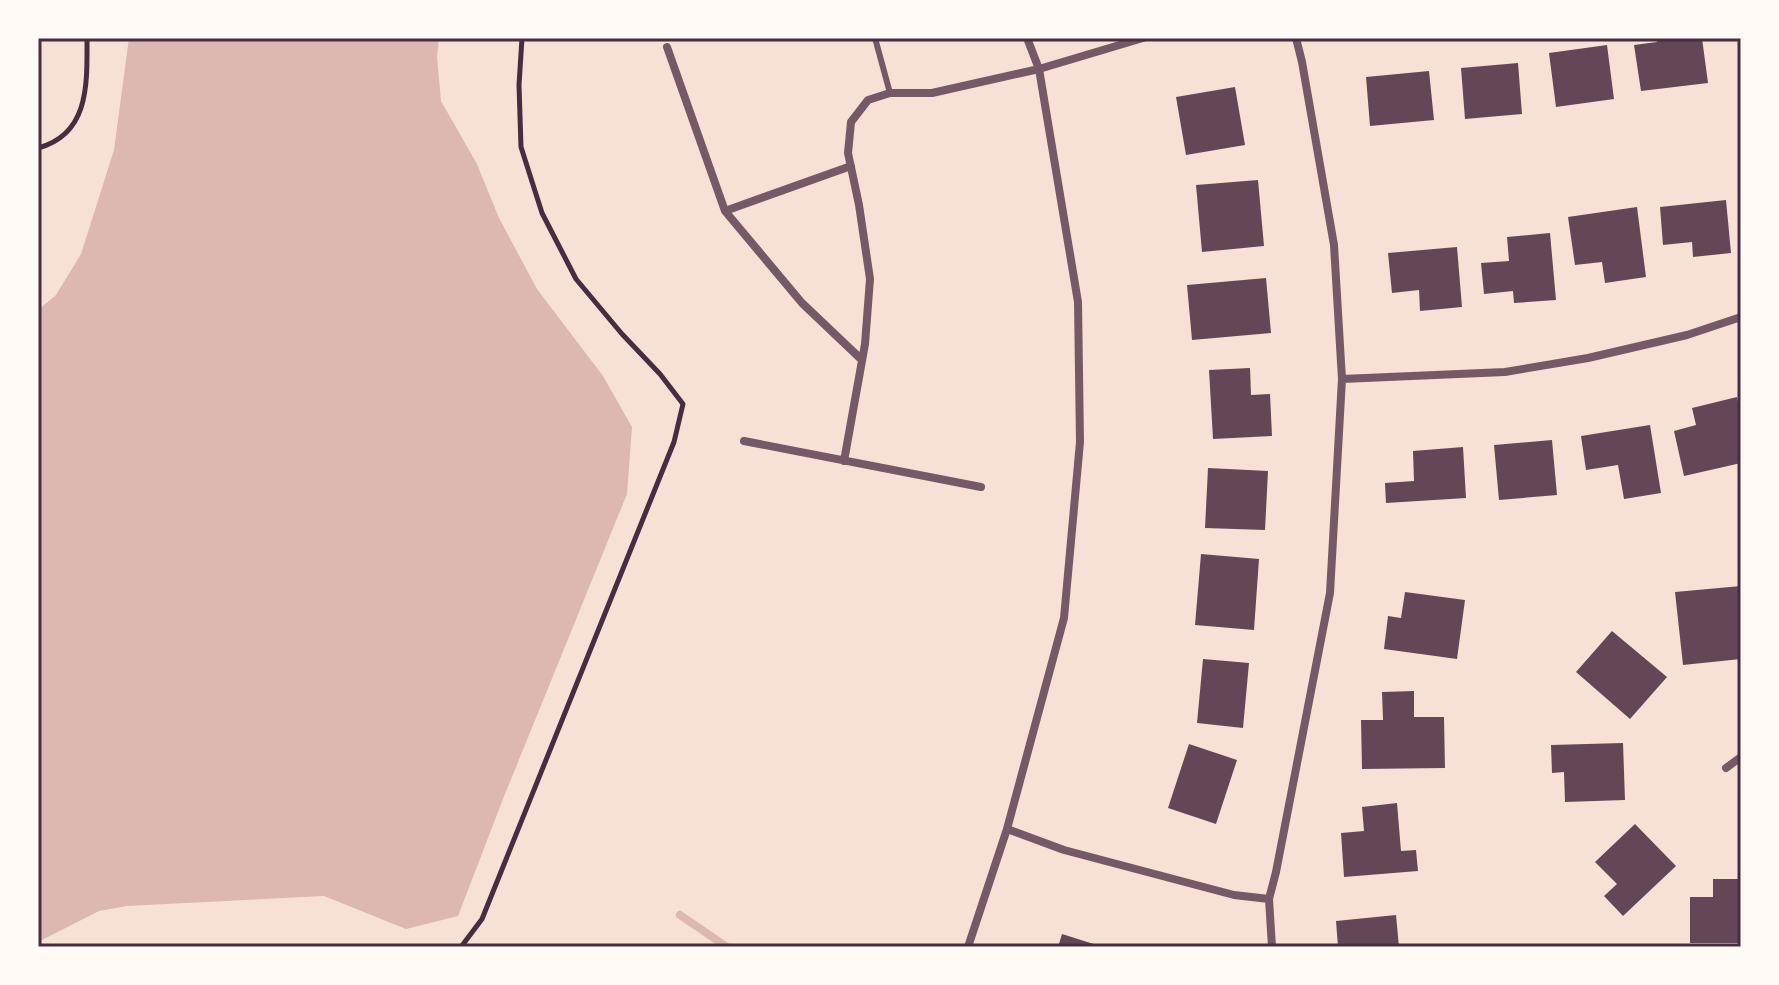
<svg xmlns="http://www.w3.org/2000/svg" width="1779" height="985" viewBox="0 0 1779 985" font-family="'Source Serif 4',serif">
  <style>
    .water { fill: #dcb8b0 }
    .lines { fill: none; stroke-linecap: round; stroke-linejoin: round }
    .stream { stroke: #dcb8b0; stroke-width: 8 }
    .building { fill: #644757 }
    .path { stroke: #4a2c40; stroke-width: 5 }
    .service { stroke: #755966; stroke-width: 6 }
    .minor { stroke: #755966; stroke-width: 8 }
    .neatline { fill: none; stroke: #4a2c40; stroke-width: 3 }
  </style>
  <rect width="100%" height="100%" fill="#f7e1d7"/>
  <path class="water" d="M129,38H439L437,57L441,101L477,164L499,218L537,289L603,376L632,427L627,494L503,799L458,916L406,929L324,896L127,906L99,911L38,942V310L56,295L81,254L114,150Z"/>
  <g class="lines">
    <path class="stream" d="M680,915L727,947"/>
  </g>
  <path class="building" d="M1656,38H1702L1708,83L1641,91L1634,45L1657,42Z
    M1607,45L1614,99L1556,107L1549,53Z
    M1518,63L1522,114L1465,119L1461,68Z
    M1429,71L1434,120L1370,126L1366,77Z
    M1235,87L1245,145L1186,155L1176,97Z
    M1258,180L1264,246L1202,252L1196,185Z
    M1726,200L1731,253L1693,257L1692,242L1663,245L1660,207Z
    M1637,207L1646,277L1605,283L1602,262L1575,265L1568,217Z
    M1550,233L1556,300L1514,303L1513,291L1484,294L1481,263L1509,261L1507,237Z
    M1457,247L1462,307L1420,311L1419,290L1392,293L1388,253Z
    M1266,278L1271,333L1192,340L1187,285Z
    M1250,368L1251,395L1270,394L1272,436L1213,439L1209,370Z
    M1737,397L1741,415V463L1684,476L1674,431L1696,425L1692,408Z
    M1650,425L1661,493L1624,499L1618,465L1586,470L1581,436Z
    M1552,440L1557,495L1499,500L1494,445Z
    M1463,447L1466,498L1386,503L1385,483L1414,481L1413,451Z
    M1208,468L1268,471L1265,530L1205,528Z
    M1201,554L1259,559L1254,630L1195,625Z
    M1741,586V659L1683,665L1675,592Z
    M1405,592L1465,600L1457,659L1384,649L1388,616L1401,618Z
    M1612,631L1667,677L1630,719L1576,672Z
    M1203,659L1249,663L1243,728L1197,723Z
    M1414,691V717H1444L1445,768L1362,769L1361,720H1383L1382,692Z
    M1623,743L1625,800L1565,802L1564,772L1552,773L1551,745Z
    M1189,744L1237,760L1216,824L1168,808Z
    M1397,803L1401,851L1416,850L1418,871L1344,877L1341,833L1364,831L1362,807Z
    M1635,824L1676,866L1623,916L1604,896L1617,884L1595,862Z
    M1713,879H1741V943H1690V897H1713Z
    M1396,915L1399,947H1338L1336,921Z
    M1062,934L1100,946V947H1058Z"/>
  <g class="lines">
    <path class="path" d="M38,148C90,134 87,83 87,38
      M461,947L482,919L674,442L683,404L660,374L622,334L576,279L542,213L521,147L519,85L522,38"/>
    <path class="service" d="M875,38L890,93"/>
    <path class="minor" d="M667,47L725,211L802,303L862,360
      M725,211L851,166
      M1342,379L1505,372L1588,358L1687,335L1741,317
      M744,441L981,487
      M844,461L865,344L870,279L859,205L848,153L851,122L868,100L890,93H932L1039,69L1143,38
      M1726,768L1741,757
      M1007,829L1064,850L1234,895L1269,899
      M968,947L1007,829L1064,618L1080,442L1078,302L1039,69L1027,38
      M1272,947L1269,899L1276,872L1330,593L1342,379L1334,245L1302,62L1296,38"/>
  </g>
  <rect width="1779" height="985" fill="none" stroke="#fffaf5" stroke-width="80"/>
  <rect x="40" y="40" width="1699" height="905" class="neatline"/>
</svg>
